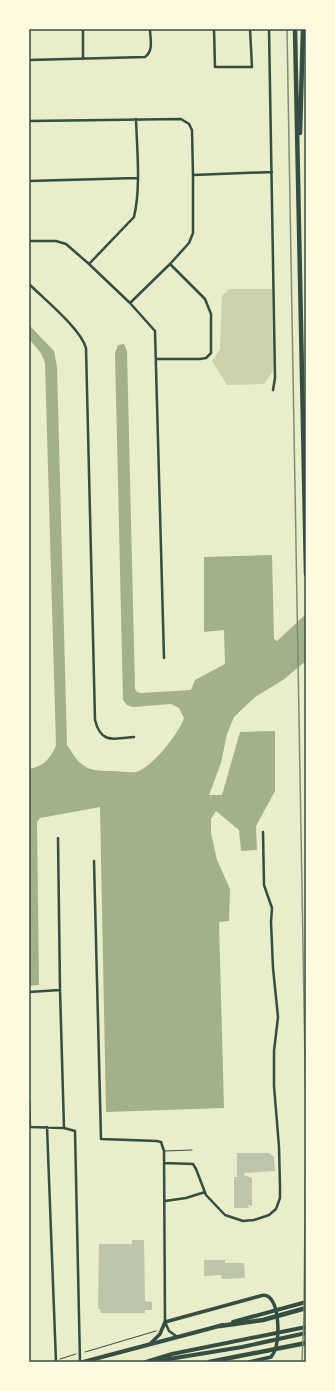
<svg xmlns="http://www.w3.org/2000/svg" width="335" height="1391" viewBox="0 0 335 1391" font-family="Merriweather,serif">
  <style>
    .green { fill: #cad2ad }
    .water { fill: #a3b18a }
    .building { fill: #bcc5a7 }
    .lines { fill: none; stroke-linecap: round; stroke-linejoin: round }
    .path { stroke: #344e41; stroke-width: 1 }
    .service { stroke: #344e41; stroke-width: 1 }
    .minor { stroke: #344e41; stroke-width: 2.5 }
    .secondary { stroke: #344e41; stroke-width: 3.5 }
    .primary { stroke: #344e41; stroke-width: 4 }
    .motorway { stroke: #344e41; stroke-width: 4.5 }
    .rail { stroke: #7c8e77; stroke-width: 1.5 }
    .neatline { fill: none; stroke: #344e41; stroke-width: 1.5 }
  </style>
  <rect width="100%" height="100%" fill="#e9edc9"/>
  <path class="green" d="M229,289H272L273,371L264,384L227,385L212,361L220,349L222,296Z"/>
  <path class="water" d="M29,325L54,351L57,367L67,745C82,769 87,771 114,771C121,771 129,773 136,772C152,768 179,733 184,718L179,708L171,704L133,707L127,705L123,700L115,353L118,345L124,344L127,351L135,689L137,692L141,693L191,690L195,680L225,664L224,630L204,632V557L272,555L274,639L277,641L306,614V661L283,680L255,697L234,717L227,734L221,763L209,795H222L240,732L275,731V791L256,826L257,850L241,851L239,830L216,811L211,819V833L217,860L230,889L229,921L219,922L224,1108L106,1112L100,807L40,818L37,822L39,985L29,986V769C44,766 49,760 56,746L45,363L41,353L29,339Z"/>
  <path class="building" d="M237,1153H269L274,1157L275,1171L244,1173V1175L252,1178V1206L248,1205L249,1208H234V1177H237Z
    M132,1240H144L145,1301L152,1302V1310H145V1313H101L100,1309H98L99,1244H132Z
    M204,1260H225V1263H244L245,1278L222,1279L221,1275L204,1276Z"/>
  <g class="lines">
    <path class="path" d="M85,1352L156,1331
      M60,1359L76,1354"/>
    <path class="service" d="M165,1151L192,1150"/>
    <path class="minor" d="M83,29V59
      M214,29L215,67H252L250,29
      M269,29L275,378L273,390
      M29,60L145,57C154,51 150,38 150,29
      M29,121L181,119L189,124L192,130L193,175V233L189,243L170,264L130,303
      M193,175L272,172
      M29,181L137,178
      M29,241H56L66,244L89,264L130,303L155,331L164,658
      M89,264L134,217C141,188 137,149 136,119
      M29,284C44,299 81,329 86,348L95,720C101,744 113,739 134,737
      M156,359H200L206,358L211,353V314L205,299L170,264
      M58,838L60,990L64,1128
      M94,861L101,1139L157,1141L161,1142L164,1151L165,1322L169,1331L176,1336
      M29,992L60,990
      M29,1099L30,1127L64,1128L75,1131L80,1362
      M47,1127L56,1362
      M164,1163L193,1164L196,1169L206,1195L225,1215L243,1221L254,1220L269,1215L276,1209L280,1198V1187L279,1147L274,1086V1051L278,1017L273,968L271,922L272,908L264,885L263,832
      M165,1201L186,1198L205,1192"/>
    <path class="secondary" d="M150,1344L160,1334L165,1322L260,1296C263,1295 266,1295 269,1297C280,1307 281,1346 271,1357L249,1362"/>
    <path class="primary" d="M233,1322L306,1302
      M157,1361L242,1347L306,1333
      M83,1362L223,1325
      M146,1362L172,1354L306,1327"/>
    <path class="motorway" d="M295,29L306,574
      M300,133L303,29
      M220,1326L263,1320L306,1308
      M209,1362L306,1343"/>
    <path class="rail" d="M287,29L306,1118L304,1314L302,1362"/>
  </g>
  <rect width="335" height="1391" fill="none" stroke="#fefae0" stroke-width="60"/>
  <rect x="30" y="30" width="275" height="1331" class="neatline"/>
</svg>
